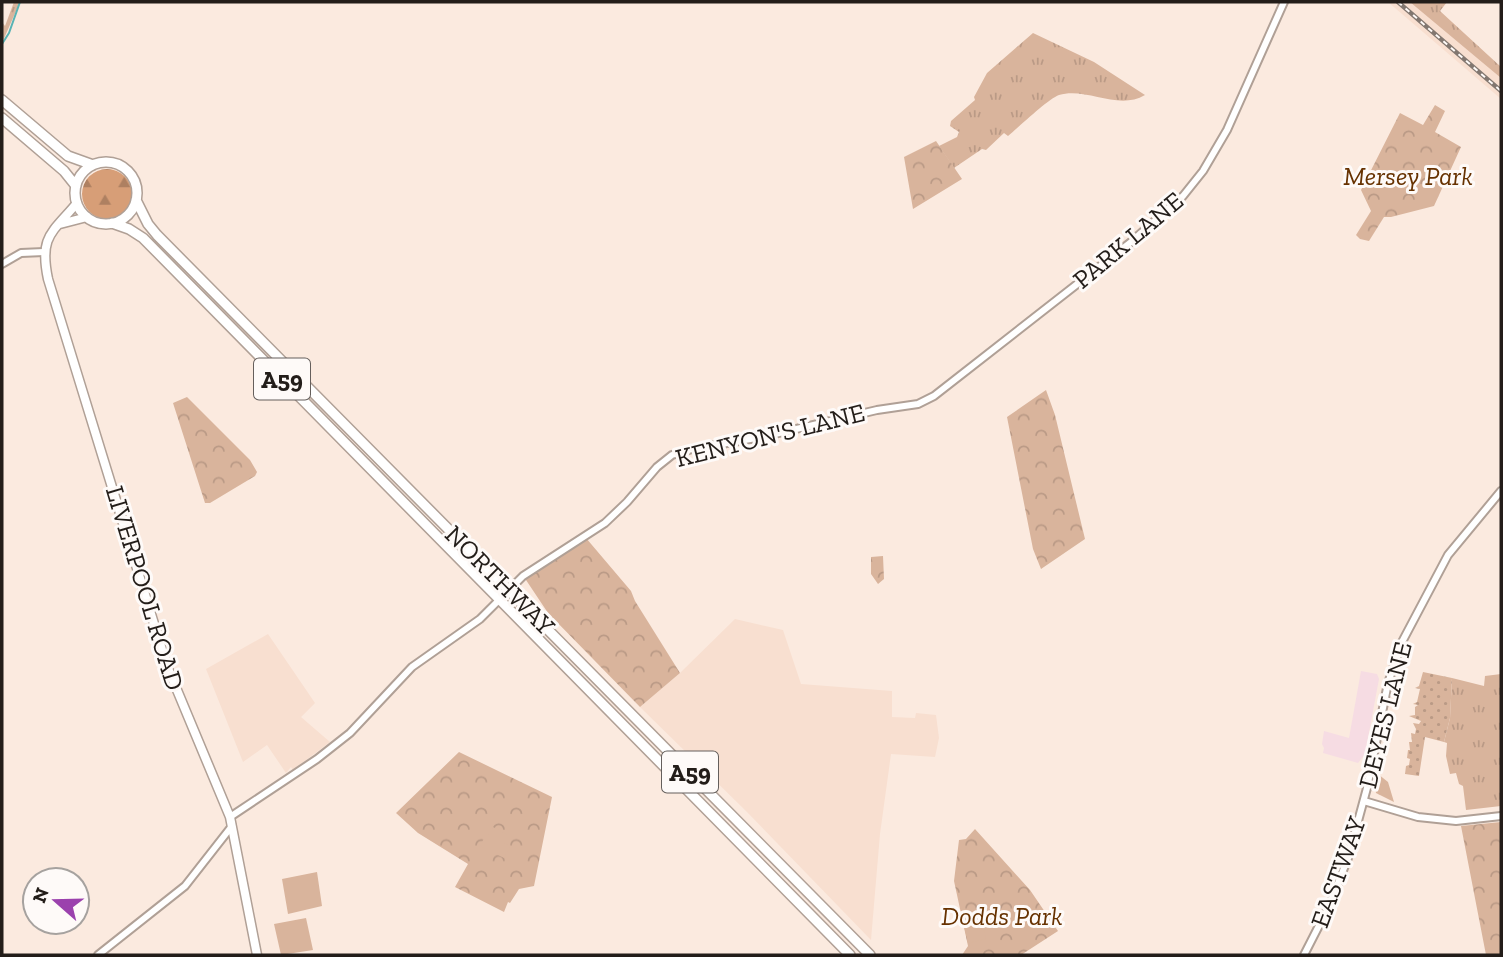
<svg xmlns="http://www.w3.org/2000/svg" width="1503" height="957" viewBox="0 0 1503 957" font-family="'Zilla Slab',serif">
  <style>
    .commercial { fill: #f6dce3 }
    .built { fill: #f8dfd0 }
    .grass { fill: url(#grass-tufts) }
    .forest { fill: url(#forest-firs) }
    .park { fill: url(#park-crowns) }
    .garden { fill: url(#garden-dots) }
    .pitch { fill: #d9b49c }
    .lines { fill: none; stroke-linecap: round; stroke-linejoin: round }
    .stream { stroke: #58b3b4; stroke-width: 2 }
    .minor-casing { stroke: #b0a096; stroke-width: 10 }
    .major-casing { stroke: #b0a096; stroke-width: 11 }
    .highway-casing { stroke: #b0a096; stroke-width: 12 }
    .minor { stroke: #fff; stroke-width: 6 }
    .major { stroke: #fff; stroke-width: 8 }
    .highway { stroke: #fff; stroke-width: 9 }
    .rail-casing { stroke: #827770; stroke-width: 4.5 }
    .rail { stroke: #fefaf8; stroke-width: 2; stroke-dasharray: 5; stroke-linecap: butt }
    .labels { text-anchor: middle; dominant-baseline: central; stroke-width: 6; stroke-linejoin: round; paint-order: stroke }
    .shield { fill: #fefaf8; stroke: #655f5c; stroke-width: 2 }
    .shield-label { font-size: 24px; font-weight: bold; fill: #231d19 }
    .park-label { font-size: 26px; font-style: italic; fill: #673201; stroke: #fefaf8 }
    .street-label { font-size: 26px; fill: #231d19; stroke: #fefaf8 }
  </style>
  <defs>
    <pattern id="grass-tufts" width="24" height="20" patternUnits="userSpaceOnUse" patternTransform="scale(1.75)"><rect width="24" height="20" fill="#d9b49c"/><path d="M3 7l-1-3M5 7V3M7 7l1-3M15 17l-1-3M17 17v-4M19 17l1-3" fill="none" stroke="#ba9a86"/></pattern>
    <pattern id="forest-firs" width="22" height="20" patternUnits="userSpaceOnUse" patternTransform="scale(1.75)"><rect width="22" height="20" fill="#d79e77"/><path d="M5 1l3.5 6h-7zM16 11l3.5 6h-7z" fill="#ae8061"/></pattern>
    <pattern id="park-crowns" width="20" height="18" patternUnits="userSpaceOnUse" patternTransform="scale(1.75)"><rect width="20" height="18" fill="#d9b49c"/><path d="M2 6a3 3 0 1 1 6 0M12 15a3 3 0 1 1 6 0" fill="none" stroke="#ba9a86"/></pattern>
    <pattern id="garden-dots" width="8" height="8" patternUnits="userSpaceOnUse" patternTransform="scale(1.75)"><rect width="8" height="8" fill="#d9b49c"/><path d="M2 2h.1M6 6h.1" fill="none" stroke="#ba9a86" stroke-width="1.8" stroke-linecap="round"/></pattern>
  </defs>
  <rect width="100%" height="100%" fill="#fbeadf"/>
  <path class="commercial" d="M1361,671L1377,674L1379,679L1365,754L1358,763L1323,753L1324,748L1322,744L1324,731L1349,738Z"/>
  <path class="built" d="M1388,2H1424L1501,67V99Z
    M735,619L783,630L801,684L892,691V717L915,718L916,713L936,715L939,738L935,757L891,754L880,834L871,940L746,811L640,707L680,673Z
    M268,634L315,703L301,717L330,742L293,770L291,767L286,773L267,745L243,762L206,669Z"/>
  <path class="grass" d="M14,2H20L2,43V22L5,26Z
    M1406,2H1447L1440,11L1501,67V78L1410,2Z
    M1033,33L1094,62L1145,95C1118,111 1087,87 1059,95C1048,99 1019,127 1008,136L1004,133L986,150L982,149L954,168L939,146L957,137L959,132L950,126L951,121L975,100L974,97L987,73Z
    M1501,674V806L1466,810L1463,786L1459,784L1456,773L1450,774L1446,756L1447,743L1444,742L1450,718L1452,678L1484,686L1485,676Z
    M1378,774L1388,782L1394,802L1376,793L1375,787Z"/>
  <path class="forest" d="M82 194a25 25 0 1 1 50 0a25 25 0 1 1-50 0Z"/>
  <path class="park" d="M1435,105L1445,111L1435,132L1461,147L1434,206L1391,217H1384L1369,241L1360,239L1356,235L1371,211L1361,190L1400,113L1423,125Z
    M936,141L962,179L913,209L904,157Z
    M1046,390L1055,415L1085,539L1041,569L1033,549L1007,417Z
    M187,397L250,460L257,472L255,476L210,503H205L173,403Z
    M586,538L631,591L635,601L680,673L640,707L548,613L524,577Z
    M883,556L884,579L878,584L871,574V557Z
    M459,752L552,797L534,886L519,889L510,903L508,902L504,912L455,887L468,864L418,833L396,813Z
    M1501,822V955H1486L1461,826Z
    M975,829L1030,890L1058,931L1021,955H912H962L968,946L954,881L959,840L966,839Z"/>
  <path class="garden" d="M1423,672L1452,678L1450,718L1444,742L1425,737L1419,776L1405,774L1406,766L1409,765L1410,759L1407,758L1408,750H1410L1409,742H1412L1411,733L1415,734L1416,729L1413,723L1419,724L1421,721L1409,716L1415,715V707L1418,705L1413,704L1417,702L1420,689L1415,688L1419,686Z"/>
  <path class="pitch" d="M493,827L508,835L504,843L511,846L504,858L480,846L486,834L489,835Z
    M317,872L322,906L288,914L282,879Z
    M979,910L986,939L968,943L961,914Z
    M306,918L313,950L281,955L274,924Z"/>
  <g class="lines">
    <path class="stream" d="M2,44L9,33L20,2"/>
    <g class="minor-casing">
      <path id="minor" d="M2,264L21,253L44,252
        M1364,801L1418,817L1456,821L1501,816
        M230,817L317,759L350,733L412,667L480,619L523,576L605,523L627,502L657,467L672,455L692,449L762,437L877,410L918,404L934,396L1131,242L1183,196L1203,171L1227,130L1284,2
        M98,955L185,886L232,826
        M1304,955L1329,906L1348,858L1367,788L1388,683L1402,642L1448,555L1501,491"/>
    </g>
    <g class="major-casing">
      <path id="major" d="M77,203C52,233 39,236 48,279L167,666L230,817L257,955
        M60,224L87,217"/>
    </g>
    <g class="highway-casing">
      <path id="highway" d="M2,100L68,156L93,165
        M2,118L64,171L76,186
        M75 193a31 31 0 1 1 62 0a31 31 0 1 1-62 0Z
        M136,200L148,224L157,235L870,955
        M112,223L129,229L143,238L850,955"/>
    </g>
    <use href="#minor" class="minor"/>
    <use href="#major" class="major"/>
    <use href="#highway" class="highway"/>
    <g class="rail-casing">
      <path id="rail" d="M1398,2L1501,91"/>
    </g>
    <use href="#rail" class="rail"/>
  </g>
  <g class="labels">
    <g class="shield">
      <rect x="254" y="358.5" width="56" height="41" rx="5"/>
      <rect x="662" y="751.5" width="56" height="41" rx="5"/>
    </g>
    <g class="shield-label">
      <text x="282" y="379">A59</text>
      <text x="690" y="772">A59</text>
    </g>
    <g class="park-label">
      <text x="1408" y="176">Mersey Park</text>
      <text x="1002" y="916">Dodds Park</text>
    </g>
    <g class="street-label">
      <text transform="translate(1128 240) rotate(-40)">PARK LANE</text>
      <text transform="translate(770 435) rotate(-14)">KENYON'S LANE</text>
      <text transform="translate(500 580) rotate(45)">NORTHWAY</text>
      <text transform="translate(145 588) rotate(73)">LIVERPOOL ROAD</text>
      <text transform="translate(1385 715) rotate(-76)">DEYES LANE</text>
      <text transform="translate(1338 872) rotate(-70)">EASTWAY</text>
    </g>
  </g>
  <rect width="1503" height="957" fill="none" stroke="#231d19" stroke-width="7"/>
  <g transform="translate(56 901) rotate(290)"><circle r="33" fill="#fefaf8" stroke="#a6a29f" stroke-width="2"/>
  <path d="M0-5L12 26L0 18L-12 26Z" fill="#9b41ad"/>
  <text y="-10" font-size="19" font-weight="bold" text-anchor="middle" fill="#231d19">N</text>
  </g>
</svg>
